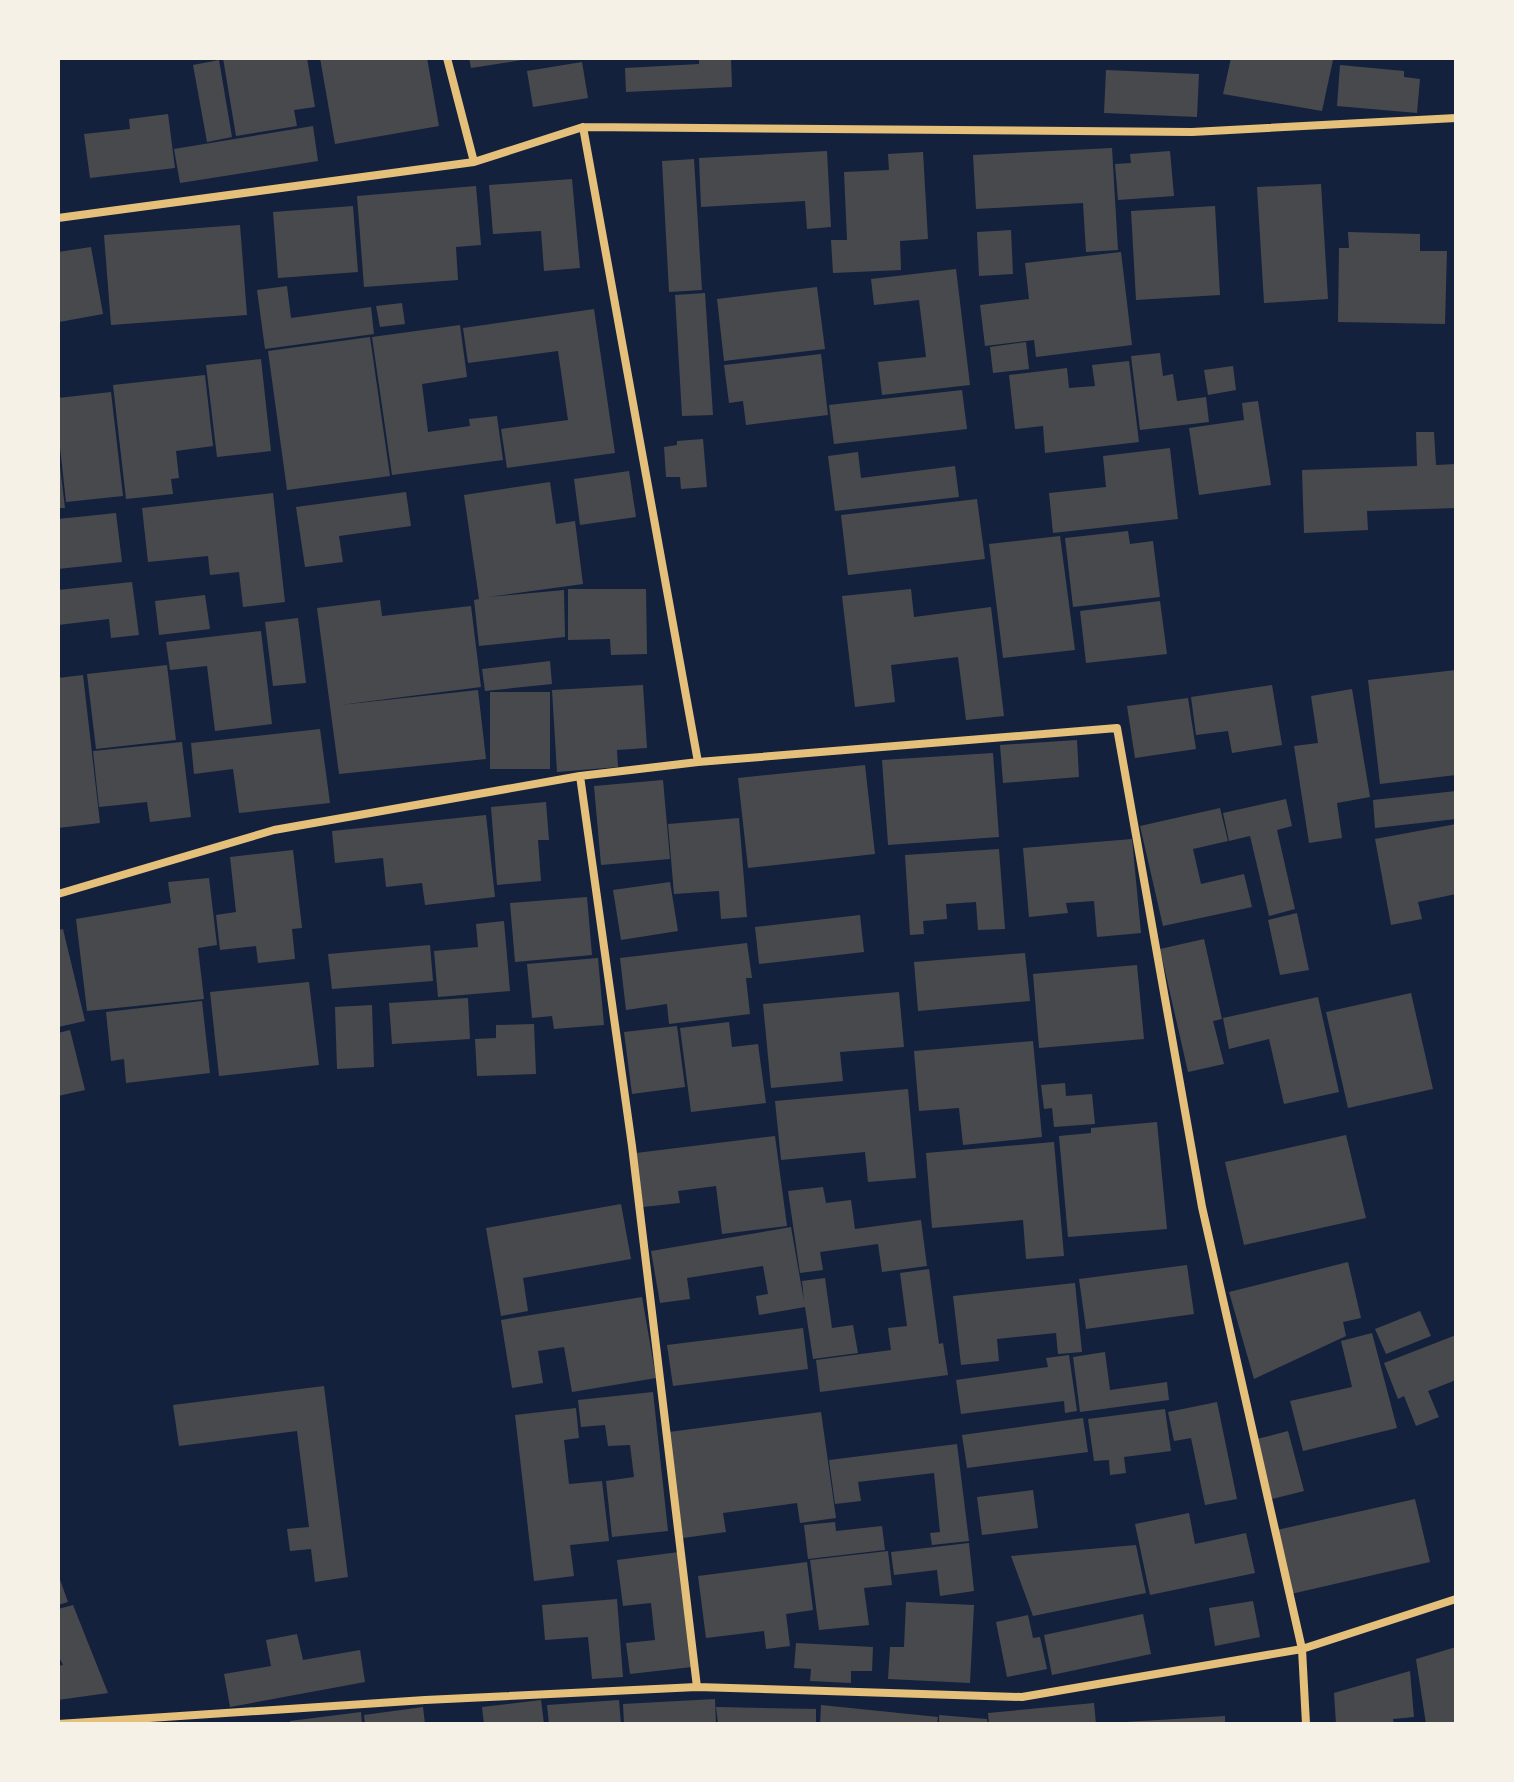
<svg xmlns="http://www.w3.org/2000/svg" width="1514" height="1782" viewBox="0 0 1514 1782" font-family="Montserrat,sans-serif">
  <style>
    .building { fill: #48494c }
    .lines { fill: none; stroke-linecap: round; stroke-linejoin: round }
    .minor { stroke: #e5c07b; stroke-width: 8 }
  </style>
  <rect width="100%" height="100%" fill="#14213d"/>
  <path class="building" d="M223,58H307L315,107L294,110L297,126L236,136Z
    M320,58H427L439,126L335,144Z
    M469,58H522V60L471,68Z
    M699,58H731L732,87L626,92L625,68L699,64Z
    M1231,58L1333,60L1322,111L1223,94Z
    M219,60L232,137L207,142L193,65Z
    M582,62L588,98L533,107L527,71Z
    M1340,65L1404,71V77L1420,79L1417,113L1337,106Z
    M1106,70L1199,74L1197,117L1104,113Z
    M168,114L175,168L90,178L84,134L130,129L129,119Z
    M313,126L318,161L180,183L174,149Z
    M1112,148L1118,250L1086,252L1083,203L976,209L973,155Z
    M827,151L831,227L807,229L805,201L701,207L699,158Z
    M1170,151L1174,196L1118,200L1115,164L1131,163L1130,154Z
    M923,152L928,239L900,241L901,270L833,273L831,240H847L844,172L889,170L888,154Z
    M694,159L702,290L669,292L662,161Z
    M572,179L580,268L544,271L541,231L493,234L489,185Z
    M1321,184L1328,299L1264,303L1257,187Z
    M476,186L481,245L456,247L458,280L364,287L357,196Z
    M353,206L358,272L278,278L273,212Z
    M1215,206L1220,295L1136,300L1131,211Z
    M240,225L247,315L111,325L104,235Z
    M1011,230L1013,274L979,276L977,232Z
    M1348,232L1420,234V251H1447L1445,324L1338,322L1339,248H1349Z
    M91,247L103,314L59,322L58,252Z
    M1121,252L1132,345L1036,357L1034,340L985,346L980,305L1029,299L1025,263Z
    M956,269L970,385L882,395L878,362L926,357L919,300L874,305L871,279Z
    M287,286L291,318L371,307L374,334L265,349L257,290Z
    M817,287L825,349L724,361L717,299Z
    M705,293L713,415L682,416L675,295Z
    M402,303L405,324L380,327L376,306Z
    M594,309L615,453L507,468L501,429L568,420L558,351L468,363L463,328Z
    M460,325L467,377L422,384L428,432L470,426L469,419L497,416L503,460L392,475L372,337Z
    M370,337L390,476L287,490L268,351Z
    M1026,342L1029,369L993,373L990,347Z
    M1160,353L1163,376L1173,374L1177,401L1206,397L1209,422L1140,430L1131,356Z
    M821,354L828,415L746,425L743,401L729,403L724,365Z
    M261,359L271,451L217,457L206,365Z
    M1129,361L1139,442L1045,453L1043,426L1015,429L1009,375L1067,368L1069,388L1095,386L1092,365Z
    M1233,366L1236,390L1208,395L1204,370Z
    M205,375L213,446L176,451L179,478L171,479L173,494L126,499L113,385Z
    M962,390L967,429L834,444L829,405Z
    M111,392L123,496L66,502L58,429V398Z
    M1258,401L1271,485L1199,495L1189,428L1244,420L1242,403Z
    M1416,432H1434L1436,465L1456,464V508L1367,511L1368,530L1304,533L1302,470L1417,466Z
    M703,439L707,487L681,489L680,477H666L664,447L677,445V441Z
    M1170,448L1178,519L1053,533L1049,493L1106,487L1103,456Z
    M858,452L861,478L955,466L959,497L835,511L828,456Z
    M60,466L65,508H58V467Z
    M629,471L636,517L580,525L574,479Z
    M550,482L556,524L575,521L583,584L488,597L564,590L565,637L479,646L474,600L479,599L464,495Z
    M406,492L411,526L339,536L343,562L305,567L296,507Z
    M273,493L285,602L243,607L239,572L210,575L208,556L148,562L142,508Z
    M977,499L985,559L848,575L841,515Z
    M116,513L122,562L58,569V519Z
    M1128,531L1130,544L1153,541L1160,597L1073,607L1065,538Z
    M1060,536L1075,650L1003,658L989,544Z
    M132,582L139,635L111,638L109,619L58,625V590Z
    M568,589H646L647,654L611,655L610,639L568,640Z
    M911,589L914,617L991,607L1004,716L966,720L958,657L891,665L895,702L855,707L842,596Z
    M205,595L210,629L159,635L155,601Z
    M380,600L382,616L471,606L481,687L340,705L478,690L486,759L339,774L317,608Z
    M1160,601L1167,654L1086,663L1080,611Z
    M298,618L306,683L273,686L265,622Z
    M261,631L272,724L215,731L207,666L170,670L166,642Z
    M550,661L552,684L485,691L482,669Z
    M167,665L176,740L96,749L87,674Z
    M1456,670V775L1380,784L1368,680Z
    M83,675L100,823L58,828V678Z
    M643,685L647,748L617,750L618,767L557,772L552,690Z
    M1272,685L1282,745L1232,753L1228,731L1196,735L1191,697Z
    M1352,689L1370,797L1337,803L1342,838L1309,843L1294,746L1318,743L1311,696Z
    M490,692H550V769H490Z
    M1188,698L1196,749L1135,758L1127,706Z
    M320,729L330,803L239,813L233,769L194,774L191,743Z
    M1077,740L1079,777L1003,783L1000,745Z
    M182,742L191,817L150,822L147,802L99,807L93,751Z
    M993,753L999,837L888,845L882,760Z
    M865,765L875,854L748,868L738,778Z
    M663,780L670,859L601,865L594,786Z
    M1456,791V819L1375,828L1373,800Z
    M1286,799L1292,826L1277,830L1295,909L1269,916L1250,836L1229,841L1223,813Z
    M546,802L549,840H538L541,881L497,885L491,807Z
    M1220,808L1228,841L1193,849L1201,884L1244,874L1252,907L1163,926L1140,826Z
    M486,815L495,897L425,905L422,883L386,887L383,858L335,863L332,831Z
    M739,818L747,917L721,919L719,891L674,894L668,824Z
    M1456,824V894L1418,902L1422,919L1391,925L1375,839Z
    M1132,839L1141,933L1097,937L1094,901L1066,903L1068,913L1029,917L1023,848Z
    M999,849L1005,929L978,930L976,902L946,904L947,919L923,921L924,934L910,935L905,855Z
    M293,850L302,928L292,929L295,959L258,963L256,946L220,950L216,915L236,912L230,857Z
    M209,878L217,945L198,948L204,999L87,1011L76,919L171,903L168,882Z
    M670,882L678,931L621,940L613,890Z
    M587,897L592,955L515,962L510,903Z
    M1297,913L1309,970L1280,975L1268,920Z
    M860,915L864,952L759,964L755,927Z
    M504,921L510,991L438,997L434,951L478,947L476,924Z
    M63,929L85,1021L58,1027V930Z
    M1204,939L1222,1019L1213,1021L1224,1064L1188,1072L1160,949Z
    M747,943L752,978H746L750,1014L669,1024L667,1004L626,1010L620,958Z
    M430,945L433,981L332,989L328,954Z
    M1025,953L1030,1001L918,1011L914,962Z
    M598,958L604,1025L554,1029L552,1016L532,1018L527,964Z
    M1137,965L1144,1039L1039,1048L1033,974Z
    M309,982L319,1065L219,1076L210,992Z
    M899,992L904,1047L840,1052L843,1081L771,1088L763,1004Z
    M1411,993L1433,1089L1348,1108L1326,1012Z
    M1318,997L1339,1092L1284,1104L1269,1039L1229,1049L1223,1018Z
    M468,998L470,1039L392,1044L389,1003Z
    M202,1001L210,1073L126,1083L124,1059L111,1061L106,1012Z
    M372,1005L374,1067L337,1069L335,1007Z
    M729,1022L732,1047L758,1044L766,1103L691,1112L680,1028Z
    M534,1024L536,1074L477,1076L475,1039L496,1038V1025Z
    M677,1026L685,1087L632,1094L624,1032Z
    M70,1030L85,1090L58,1096V1033Z
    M1033,1041L1042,1137L963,1145L959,1108L919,1111L914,1051Z
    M1065,1083L1066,1096L1092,1094L1095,1124L1054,1127L1052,1108L1044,1109L1041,1085Z
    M908,1089L916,1178L868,1182L865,1152L781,1160L775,1101Z
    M1157,1122L1167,1229L1068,1237L1059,1136L1091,1133V1128Z
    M1346,1135L1366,1218L1244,1245L1225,1162Z
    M775,1136L787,1226L722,1234L716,1186L678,1191L680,1203L643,1207L636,1153Z
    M1054,1142L1064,1256L1026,1259L1023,1220L932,1228L926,1153Z
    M823,1187L826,1203L851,1200L855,1229L921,1220L927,1266L882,1272L878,1244L820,1252L823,1270L800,1273L788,1191Z
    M621,1204L631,1259L523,1278L528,1311L501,1316L486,1228Z
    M791,1227L804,1301L802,1281L825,1278L832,1328L853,1325L858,1353L813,1359L805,1307L759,1315L756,1296L768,1294L763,1266L687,1278L690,1299L660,1303L651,1251Z
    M1348,1262L1361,1318L1343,1322L1346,1336L1254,1379L1229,1292Z
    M1187,1265L1194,1314L1086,1329L1079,1279Z
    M929,1269L939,1344L943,1343L948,1375L820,1392L816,1360L891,1350L888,1328L907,1326L900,1273Z
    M1075,1283L1082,1352L1058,1354L1056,1333L997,1339L999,1361L961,1365L953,1296Z
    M642,1297L656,1378L572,1392L564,1347L538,1351L543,1383L512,1388L501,1320Z
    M1420,1311L1431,1336L1386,1354L1375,1329Z
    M803,1328L808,1369L673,1386L667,1345Z
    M1372,1333L1397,1428L1303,1451L1290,1401L1352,1387L1341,1341Z
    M1456,1335V1380L1428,1391L1439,1417L1416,1426L1404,1396L1398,1399L1384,1363Z
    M1105,1352L1110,1390L1167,1382L1169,1400L1080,1412L1073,1357Z
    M1069,1355L1077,1411L1065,1413L1064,1401L961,1414L956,1380L1048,1367L1046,1358Z
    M324,1386L348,1577L315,1582L311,1549L290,1551L287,1529L309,1527L297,1431L179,1446L173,1405Z
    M653,1392L668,1531L612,1537L606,1481L634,1477L630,1445L608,1446L605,1425L581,1427L578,1400Z
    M1217,1402L1237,1499L1205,1505L1191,1438L1174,1441L1168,1412Z
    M576,1408L579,1438L564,1440L569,1484L602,1481L609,1541L570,1545L574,1576L534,1581L515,1415Z
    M1165,1409L1171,1451L1124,1457L1126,1473L1110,1475L1109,1460L1094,1461L1088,1419Z
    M821,1412L836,1518L800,1523L797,1503L723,1513L726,1532L683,1538L669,1432Z
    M1083,1418L1088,1452L967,1468L962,1435Z
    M1288,1431L1304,1491L1272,1499L1257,1439Z
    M957,1444L969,1541L932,1545L930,1533L940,1532L934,1473L858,1482L861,1501L835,1504L829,1460Z
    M1033,1490L1038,1528L982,1535L977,1497Z
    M1415,1499L1430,1562L1291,1594L1277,1530Z
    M1189,1513L1195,1544L1246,1533L1255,1573L1150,1595L1135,1524Z
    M835,1522L836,1531L882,1526L885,1550L808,1559L804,1525Z
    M969,1543L974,1591L940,1596L937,1570L894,1575L891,1552Z
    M1136,1545L1146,1593L1033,1616L1011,1556Z
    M888,1551L892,1585L864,1588L869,1625L819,1630L810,1560Z
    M679,1552L692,1667L630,1674L626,1643L655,1640L651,1603L623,1606L617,1560Z
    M807,1562L813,1610L786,1614L790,1646L766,1649L764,1631L706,1638L698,1576Z
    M58,1574L68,1602L58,1605Z
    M617,1599L623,1677L592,1679L588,1637L545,1640L542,1605Z
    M1253,1601L1260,1637L1215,1646L1209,1608Z
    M906,1602L974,1605L970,1683L888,1679L890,1647H904Z
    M73,1605L108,1693L58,1700V1666L63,1665L58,1655V1609Z
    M1143,1614L1151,1654L1052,1675L1044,1635Z
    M1028,1615L1033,1638L1040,1637L1047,1669L1007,1677L996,1622Z
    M297,1634L303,1660L360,1650L365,1682L230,1707L224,1674L271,1666L266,1640Z
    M796,1643L873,1647L872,1671H851V1683L810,1681L811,1669L794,1668Z
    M1456,1647V1724H1426L1416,1659Z
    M1410,1671L1414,1717L1393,1719L1394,1724H1336L1334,1693Z
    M715,1699L716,1724H624L623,1704Z
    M541,1700L544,1724H484L482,1707Z
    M619,1700L621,1724H549L547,1705Z
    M1094,1703L1096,1724H989L988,1713Z
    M821,1705L938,1717L937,1724H820Z
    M423,1707L425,1724H365L364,1715Z
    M716,1707L816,1709V1724H718Z
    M361,1712L362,1724H291L290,1721Z
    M939,1715L987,1719L988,1724H939Z
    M1225,1716V1724H1125V1722Z"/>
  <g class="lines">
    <path class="minor" d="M447,58L474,162
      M583,127L698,762
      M58,218L474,162L583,127L1192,132L1456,118
      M580,776L632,1146L697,1687
      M58,894L274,830L580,776L698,762L1117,728L1202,1207L1302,1649L1306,1724
      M58,1724L425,1700L697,1687L1022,1697L1302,1649L1456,1599"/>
  </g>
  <rect width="1514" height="1782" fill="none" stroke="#f6f1e7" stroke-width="120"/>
</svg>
